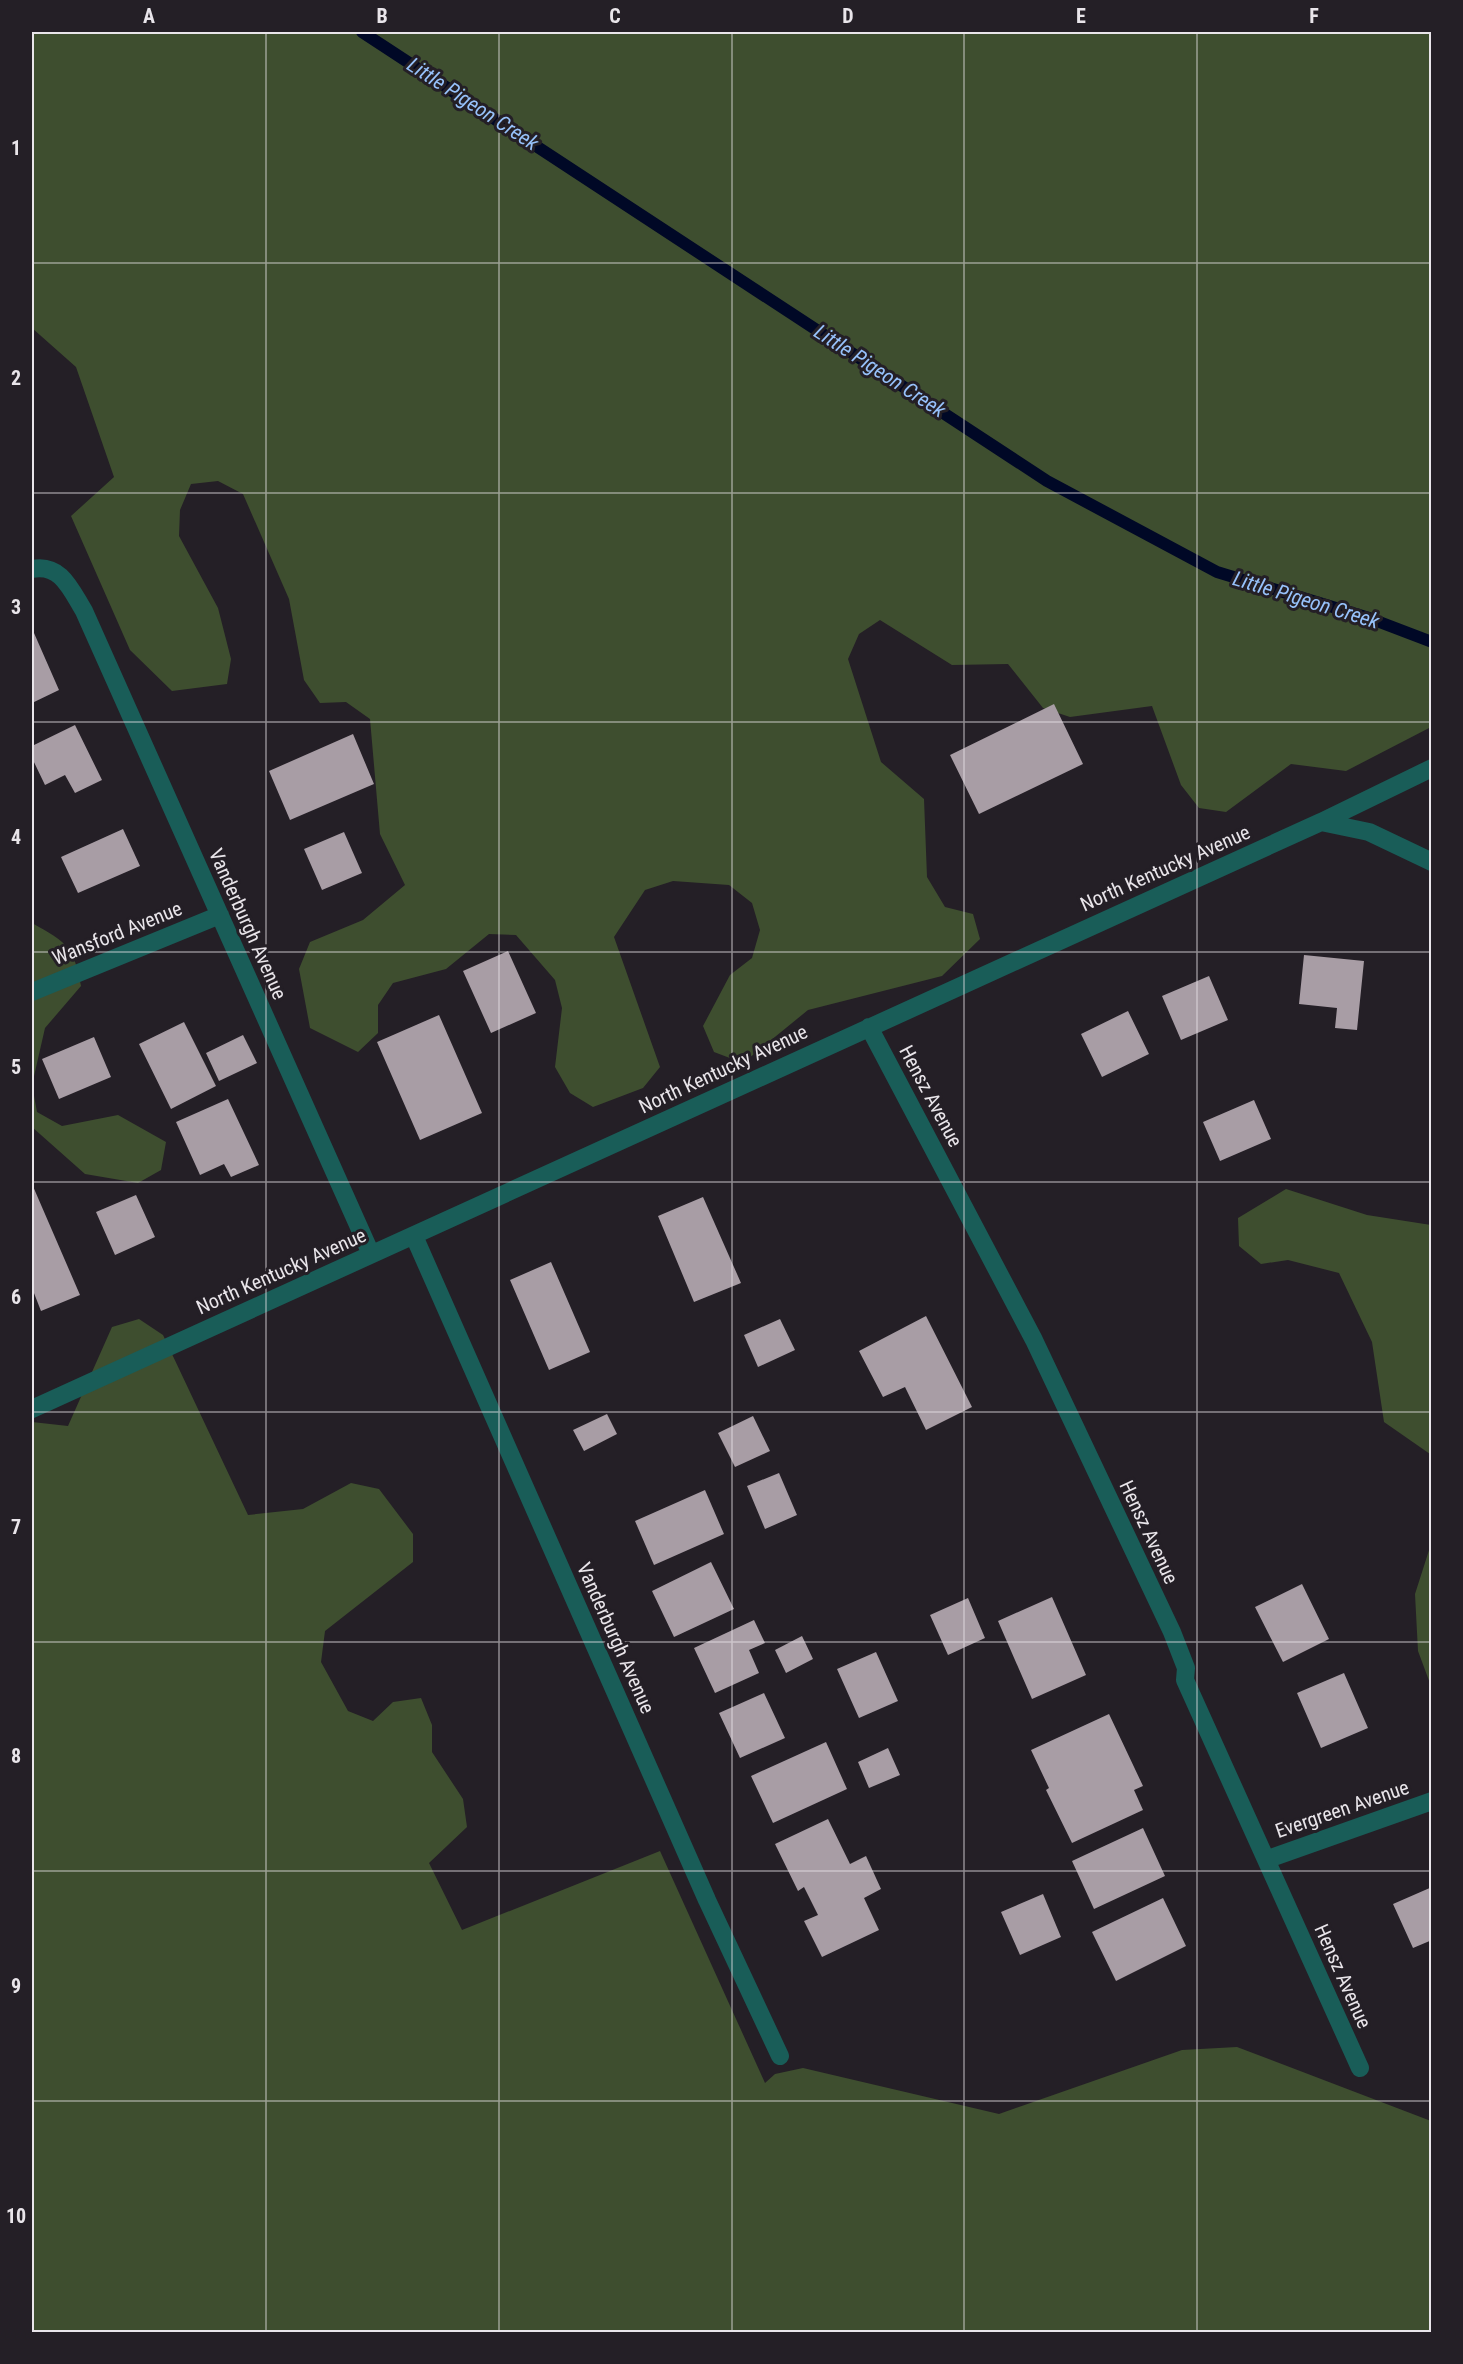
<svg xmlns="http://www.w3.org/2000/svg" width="1463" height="2364" viewBox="0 0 1463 2364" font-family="'Roboto Condensed',sans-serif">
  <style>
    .green { fill: #3e4e2f }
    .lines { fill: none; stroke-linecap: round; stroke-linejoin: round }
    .stream { stroke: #000826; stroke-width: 12 }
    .building { fill: #a89da5 }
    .minor { stroke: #195d58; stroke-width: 18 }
    .grid { fill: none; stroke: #e9e5ea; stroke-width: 1.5; stroke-opacity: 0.55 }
    .labels { text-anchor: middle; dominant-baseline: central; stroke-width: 6; stroke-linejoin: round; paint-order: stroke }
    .street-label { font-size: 20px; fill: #e9e5ea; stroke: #241f26 }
    .water-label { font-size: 21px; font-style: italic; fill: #97c2fb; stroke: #241f26 }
    .neatline { fill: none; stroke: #e9e5ea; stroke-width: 2 }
    .grid-label { font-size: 20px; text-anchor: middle; font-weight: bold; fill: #e9e5ea }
  </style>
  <rect width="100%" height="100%" fill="#241f26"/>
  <path class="green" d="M32,32H1431V727L1346,771L1291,764L1226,812L1199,808L1181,785L1152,706L1070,717L1043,708L1008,664L952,665L880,620L859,634L848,659L881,762L924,799L927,877L945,907L973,914L980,939L942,976L808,1010L743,1063L714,1052L703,1026L730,975L752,958L760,930L752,903L729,885L673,881L645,890L614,937L660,1067L643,1088L593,1107L570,1093L555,1067L562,1008L555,980L516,935L489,934L446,969L393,983L378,1005V1033L358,1052L310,1028L299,969L310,942L363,920L405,885L380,834L370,719L346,702L320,703L304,680L289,599L243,494L218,481L191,484L180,510L179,536L218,608L231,659L227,684L172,691L130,650L71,516L114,477L76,367L32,328Z
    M32,923C66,942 74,946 81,986L45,1028L32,1085L37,1112L62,1126L118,1115L166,1142L161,1170L138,1183L85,1174L32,1127Z
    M1286,1189L1367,1215L1431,1225V1508L1430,1454L1384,1422L1372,1342L1339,1273L1288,1260L1261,1264L1239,1246L1238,1218Z
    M139,1319L163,1335L248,1515L303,1509L351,1483L379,1489L413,1534V1562L325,1631L321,1662L348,1711L373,1721L393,1702L421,1698L432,1725V1752L463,1799L467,1827L429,1863L462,1930L660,1851L765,2083L775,2074L803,2068L999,2114L1182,2050L1237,2047L1431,2121V2332H32V1422L68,1426L112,1327Z
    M1431,1544V1686L1418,1651L1415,1594Z"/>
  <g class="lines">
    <path class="stream" d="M362,32L1047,481L1217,572L1369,618L1432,642"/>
  </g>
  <path class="building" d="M34,633L59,690L32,703V635Z
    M1054,704L1083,764L979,814L950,755Z
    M75,725L102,780L75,793L65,775L45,785L32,758V746Z
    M353,734L374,784L290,820L269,771Z
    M123,829L140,866L78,893L61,857Z
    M344,832L362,873L322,890L304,849Z
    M508,951L536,1013L491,1033L463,971Z
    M1304,955L1364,961L1357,1030L1335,1028L1337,1008L1299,1004Z
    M1209,976L1228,1020L1181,1040L1162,996Z
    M1128,1011L1149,1054L1102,1077L1081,1034Z
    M439,1015L482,1113L420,1140L377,1042Z
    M184,1022L216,1086L171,1109L139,1044Z
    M243,1035L257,1063L219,1081L206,1053Z
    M94,1037L111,1077L59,1099L42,1059Z
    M228,1099L259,1165L231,1177L224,1164L200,1175L176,1122Z
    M1254,1100L1271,1139L1220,1161L1203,1122Z
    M32,1184L80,1295L41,1311L32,1288Z
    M136,1195L155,1237L115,1255L96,1212Z
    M703,1197L741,1283L694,1302L658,1216Z
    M551,1262L590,1352L549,1370L510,1280Z
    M926,1316L972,1407L926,1430L905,1387L883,1397L859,1351Z
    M780,1319L795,1350L758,1367L744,1335Z
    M607,1414L617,1434L584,1451L573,1430Z
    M753,1416L770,1451L735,1467L718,1433Z
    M779,1473L797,1515L765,1529L747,1486Z
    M705,1490L724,1534L654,1565L635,1521Z
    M711,1562L734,1609L674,1637L652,1591Z
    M1302,1584L1329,1639L1283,1662L1255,1607Z
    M1052,1597L1086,1675L1032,1699L998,1621Z
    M968,1598L985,1638L948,1655L930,1615Z
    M754,1620L765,1643L749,1650L759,1673L715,1693L694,1648Z
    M802,1636L813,1659L786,1673L775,1650Z
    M876,1652L898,1701L859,1718L837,1669Z
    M1344,1673L1368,1728L1321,1748L1297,1693Z
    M764,1693L785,1738L740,1758L719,1713Z
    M1109,1714L1143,1786L1134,1790L1143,1810L1072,1843L1046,1790L1049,1788L1031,1750Z
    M826,1742L847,1789L773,1823L751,1776Z
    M888,1748L900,1775L869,1788L858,1762Z
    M828,1819L850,1864L866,1856L881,1889L864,1898L879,1930L822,1957L804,1921L818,1915L804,1887L798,1891L775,1844Z
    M1143,1828L1165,1876L1094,1909L1072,1861Z
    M1432,1887V1940L1413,1948L1393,1904Z
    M1043,1894L1061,1937L1020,1955L1001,1912Z
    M1163,1898L1186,1946L1116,1981L1092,1932Z"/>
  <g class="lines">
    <path class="minor" d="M32,569C61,563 71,590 84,611L371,1254
      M1321,822L1369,832L1432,862
      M32,992L220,915
      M869,1027L1034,1340L1172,1632L1186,1668L1185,1680L1360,2068
      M414,1236L707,1900L780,2056
      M32,1409L1321,822L1432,768
      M1268,1859L1432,1801"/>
  </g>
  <path class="grid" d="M266,32V2332M499,32V2332M732,32V2332M964,32V2332M1197,32V2332M32,263H1432M32,493H1432M32,722H1432M32,952H1432M32,1182H1432M32,1412H1432M32,1642H1432M32,1871H1432M32,2101H1432"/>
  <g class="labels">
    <g class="street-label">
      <text transform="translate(1165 868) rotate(-24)">North Kentucky Avenue</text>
      <text transform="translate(248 924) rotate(66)">Vanderburgh Avenue</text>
      <text transform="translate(117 933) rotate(-22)">Wansford Avenue</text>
      <text transform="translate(723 1069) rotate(-25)">North Kentucky Avenue</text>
      <text transform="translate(931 1096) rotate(62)">Hensz Avenue</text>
      <text transform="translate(281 1271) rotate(-24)">North Kentucky Avenue</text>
      <text transform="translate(1149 1532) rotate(65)">Hensz Avenue</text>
      <text transform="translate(616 1638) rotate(66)">Vanderburgh Avenue</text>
      <text transform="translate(1342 1809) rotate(-19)">Evergreen Avenue</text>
      <text transform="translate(1343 1976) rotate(66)">Hensz Avenue</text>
    </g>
    <g class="water-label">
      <text transform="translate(473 104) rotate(33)">Little Pigeon Creek</text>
      <text transform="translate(880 371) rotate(33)">Little Pigeon Creek</text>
      <text transform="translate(1306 600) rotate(17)">Little Pigeon Creek</text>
    </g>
  </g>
  <rect width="1463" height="2364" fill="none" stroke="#241f26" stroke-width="66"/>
  <rect x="33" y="33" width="1397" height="2298" class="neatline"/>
  <g class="grid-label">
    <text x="149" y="23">A</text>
    <text x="382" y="23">B</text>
    <text x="615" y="23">C</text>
    <text x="848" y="23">D</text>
    <text x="1081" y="23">E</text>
    <text x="1314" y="23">F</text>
    <text x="16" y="155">1</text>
    <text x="16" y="385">2</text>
    <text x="16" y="614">3</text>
    <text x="16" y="844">4</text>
    <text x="16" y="1074">5</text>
    <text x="16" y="1304">6</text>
    <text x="16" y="1534">7</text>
    <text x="16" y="1763">8</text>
    <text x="16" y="1993">9</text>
    <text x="16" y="2223">10</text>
  </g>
</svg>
